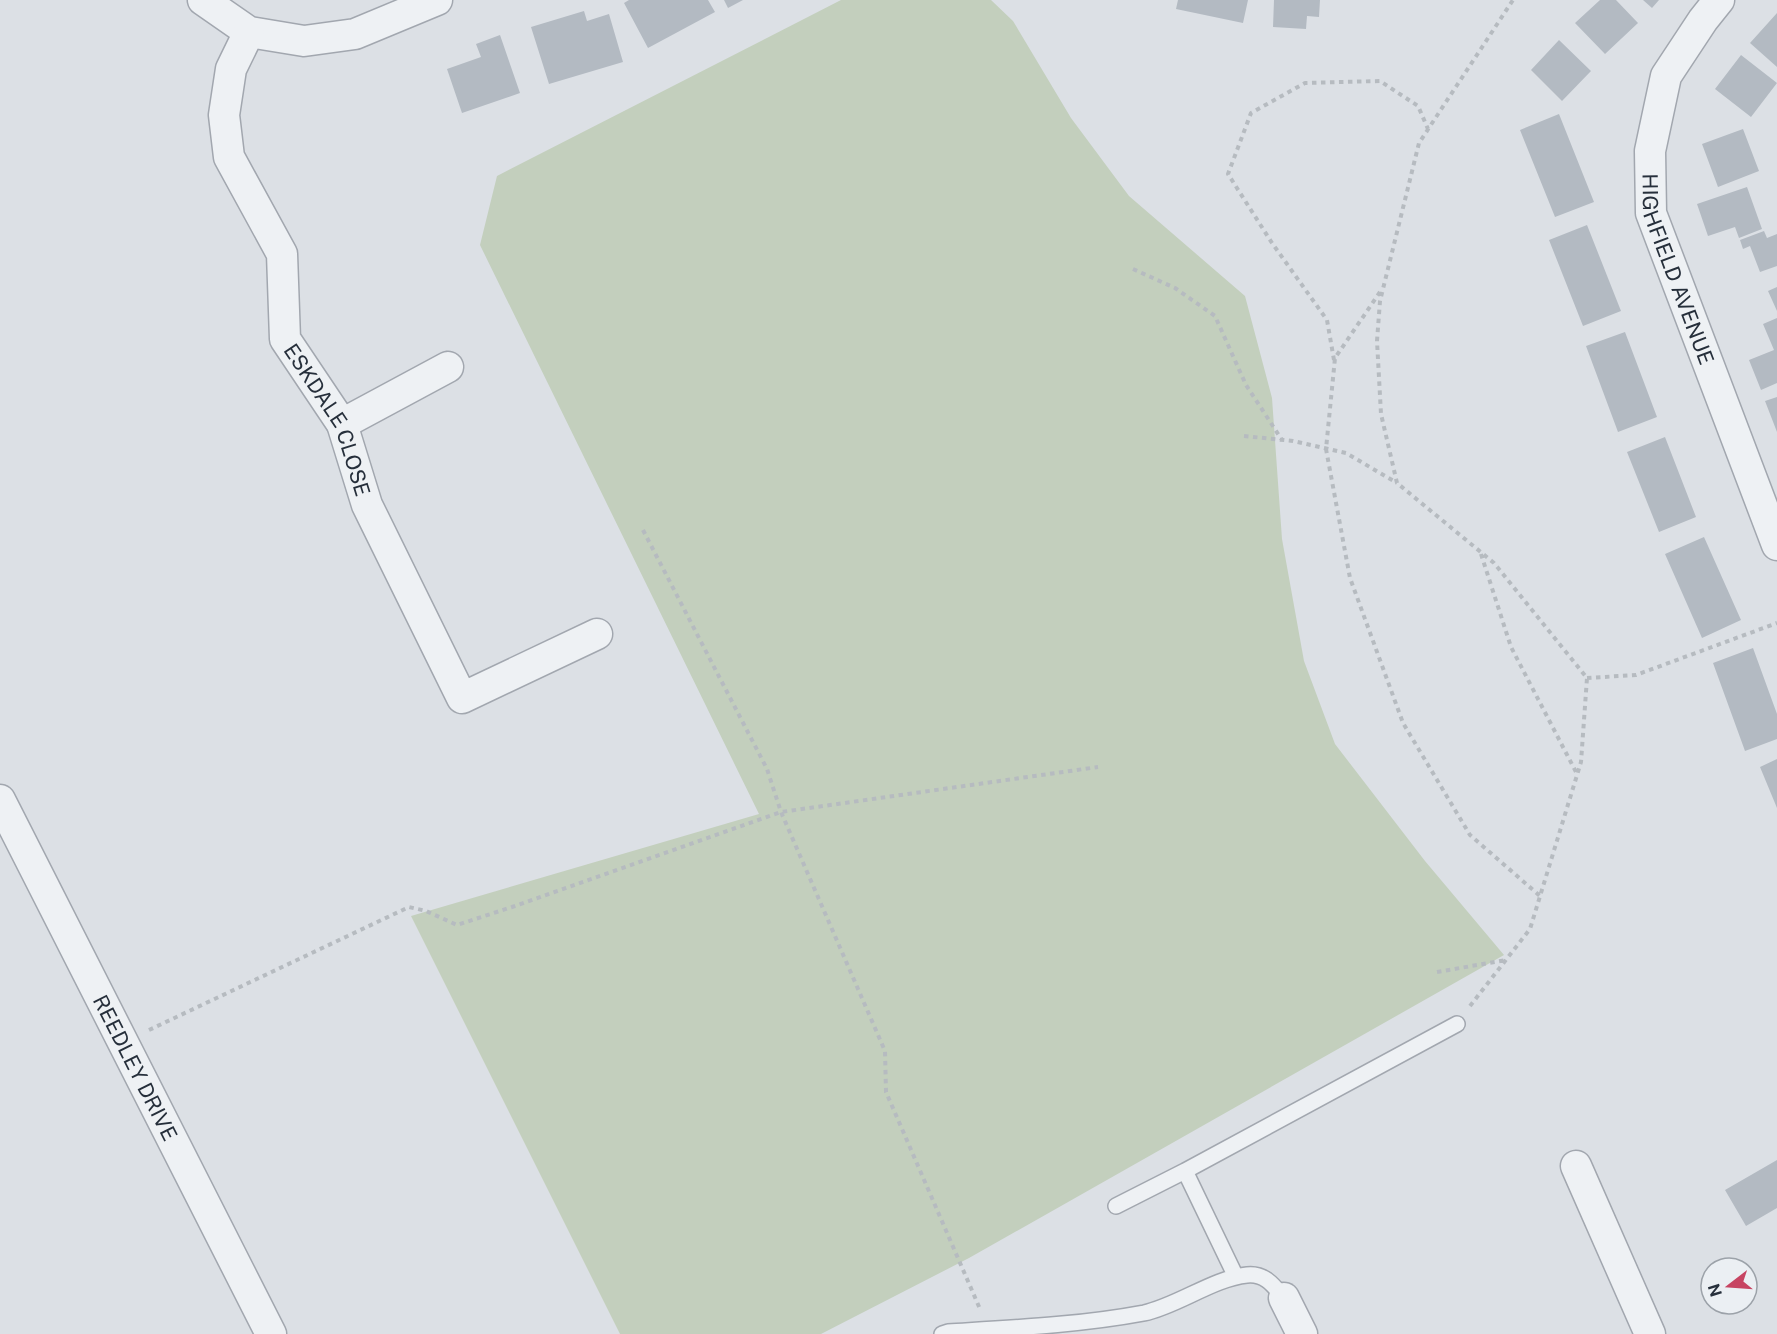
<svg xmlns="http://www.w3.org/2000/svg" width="1777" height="1334" viewBox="0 0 1777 1334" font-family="'Public Sans',sans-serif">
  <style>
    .green { fill: #c3cfbd }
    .building { fill: #b3bac2 }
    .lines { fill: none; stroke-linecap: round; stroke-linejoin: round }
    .lane-casing { stroke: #a2a7af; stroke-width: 18 }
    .street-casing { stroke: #a2a7af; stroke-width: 33 }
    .path { stroke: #b6bbc0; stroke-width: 4; stroke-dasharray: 4.5 4.5; stroke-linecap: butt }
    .lane { stroke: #eef1f4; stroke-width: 15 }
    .street { stroke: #eef1f4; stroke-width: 30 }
    .labels { text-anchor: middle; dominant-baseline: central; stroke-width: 4.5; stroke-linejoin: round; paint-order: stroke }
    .street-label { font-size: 21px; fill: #262f3b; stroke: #ebeff3 }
  </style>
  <rect width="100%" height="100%" fill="#dce0e5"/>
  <path class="green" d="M841,0H991L1013,21L1071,118L1129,196L1245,296L1272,398L1282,539L1304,661L1335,744L1425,861L1504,955L969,1258L821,1334H620L411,916L759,814L480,245L497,176Z"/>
  <path class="building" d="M629,0H708L715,12L648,48L624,3Z
    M724,0H743L728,8Z
    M1178,0H1248L1243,23L1176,9Z
    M1274,0H1320L1319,17L1307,16L1306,29L1273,27Z
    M1600,0H1616L1638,23L1605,54L1575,23Z
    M1643,0H1659L1652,8Z
    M584,11L587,21L609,14L623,62L549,84L531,27Z
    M1777,13V67L1750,43Z
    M500,35L520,93L462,113L447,69L481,57L476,44Z
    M1559,40L1591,71L1562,101L1531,70Z
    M1741,55L1777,83L1751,117L1715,89Z
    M1559,114L1594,202L1555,217L1520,130Z
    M1743,129L1759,171L1718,187L1702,144Z
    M1747,187L1762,229L1739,238L1735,227L1708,236L1697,204Z
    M1587,225L1621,311L1583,326L1549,240Z
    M1764,231L1767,238L1777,234V266L1760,272L1750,246L1743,249L1740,240Z
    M1777,287V311L1768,291Z
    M1777,318V383L1761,390L1749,360L1774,350L1763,324Z
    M1625,332L1657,417L1618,432L1586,346Z
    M1777,397V432L1765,401Z
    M1665,437L1696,517L1659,532L1627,452Z
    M1704,537L1741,620L1702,638L1665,554Z
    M1753,648L1777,714V739L1745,751L1713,663Z
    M1777,759V808L1760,767Z
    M1777,1160V1208L1746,1226L1725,1190Z"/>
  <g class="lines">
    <g class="lane-casing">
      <path id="lane" d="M1185,1171L1457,1024
        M1116,1206L1185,1171L1236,1277
        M942,1334L948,1332C1013,1328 1080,1325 1144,1313C1177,1306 1214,1278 1247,1275C1265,1273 1274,1286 1284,1298"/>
    </g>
    <g class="street-casing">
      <g id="street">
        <path d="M203,0L249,32L304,41L355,34L437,0"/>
        <path id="s1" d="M1719,0L1703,20L1666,76L1650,151L1651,213L1777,545"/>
        <path id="s2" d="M249,32L231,69L224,115L229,157L282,254L285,339L342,424L367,505L462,698L597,634"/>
        <path d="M342,424L448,367"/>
        <path id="s3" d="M0,800L271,1334"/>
        <path d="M1576,1166L1650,1334"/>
        <path d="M1284,1298L1302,1334"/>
      </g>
    </g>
    <path class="path" d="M1133,269L1175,288L1215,316L1246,385L1282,440
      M1380,292L1335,358L1326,449L1350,578L1403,723L1470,835L1540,896
      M1334,360L1327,320L1272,243L1228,174L1251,113L1305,83L1380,81L1418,106L1428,129
      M1244,436L1293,441L1346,453L1397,483
      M643,530L767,769L781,812L885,1051L886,1092L980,1309
      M1481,554L1511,647L1577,774
      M1587,678L1636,675L1777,623
      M1437,972L1506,960
      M1470,1006L1530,929L1581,762L1587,678L1494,563L1397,483L1381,414L1377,341L1380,301L1419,143L1513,0
      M149,1030L409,907L426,911L457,925L512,907L781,812L1098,767"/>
    <use href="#lane" class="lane"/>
    <use href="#street" class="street"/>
  </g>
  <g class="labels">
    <g class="street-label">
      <text stroke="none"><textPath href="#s1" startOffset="292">HIGHFIELD AVENUE</textPath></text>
      <text stroke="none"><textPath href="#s2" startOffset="418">ESKDALE CLOSE</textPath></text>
      <text stroke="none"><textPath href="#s3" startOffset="300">REEDLEY DRIVE</textPath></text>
    </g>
  </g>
  <g transform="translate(1729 1286) rotate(253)"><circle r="28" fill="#ebeff3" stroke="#9ca2a9" stroke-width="1.5"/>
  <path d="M0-4.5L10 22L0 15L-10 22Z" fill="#c74462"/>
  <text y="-9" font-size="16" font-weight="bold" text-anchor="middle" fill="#262f3b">N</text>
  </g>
</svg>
